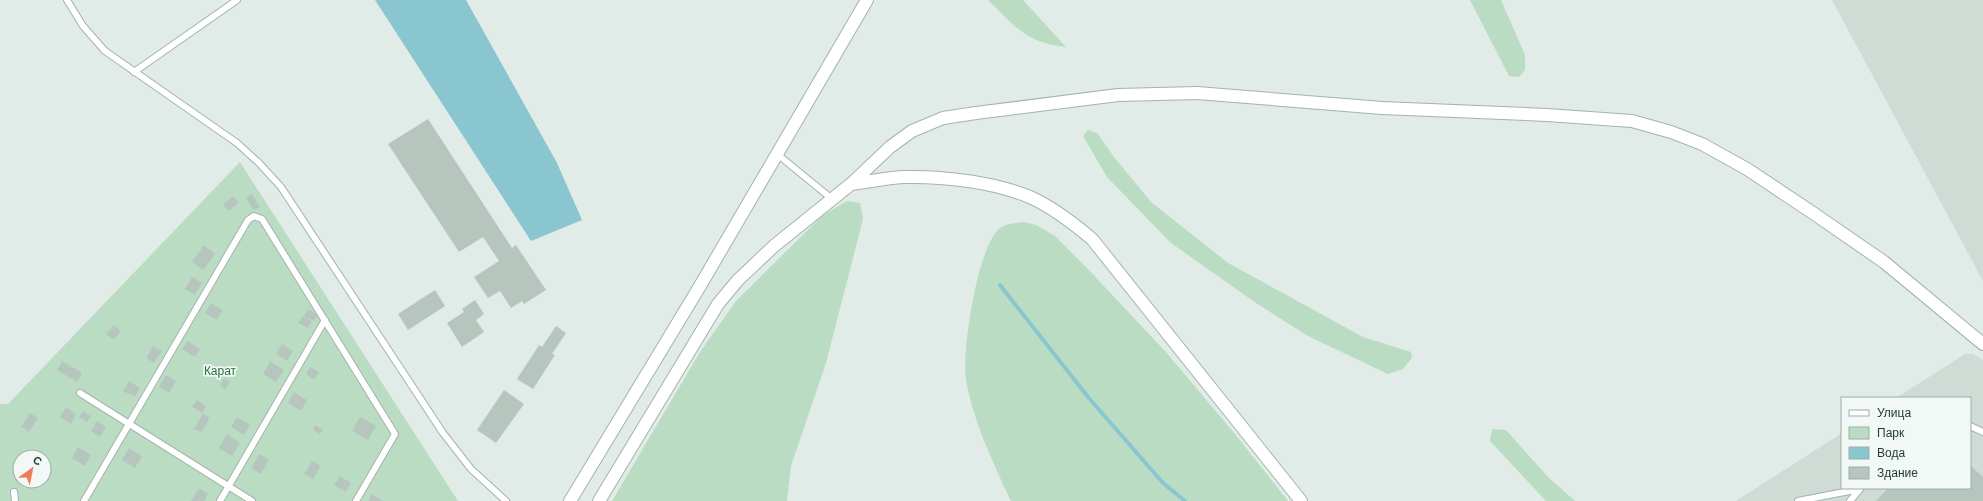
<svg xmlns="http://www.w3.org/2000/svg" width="1983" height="501" viewBox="0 0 1983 501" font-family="'DM Sans',sans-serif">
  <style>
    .built { fill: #cfdbd5 }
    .green { fill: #badcc3; fill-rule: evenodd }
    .water { fill: #8ac6cf }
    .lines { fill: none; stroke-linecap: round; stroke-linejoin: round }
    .stream { stroke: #8ac6cf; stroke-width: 4 }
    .building { fill: #b6c6bf }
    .service-casing { stroke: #a4b3ae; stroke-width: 8 }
    .minor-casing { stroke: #a4b3ae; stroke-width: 14 }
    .service { stroke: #fff; stroke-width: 6 }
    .minor { stroke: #fff; stroke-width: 12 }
    .labels { text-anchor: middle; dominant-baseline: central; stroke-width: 3.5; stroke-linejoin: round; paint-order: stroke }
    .park-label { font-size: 12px; fill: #2d7146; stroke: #f1f8f5 }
  </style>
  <rect width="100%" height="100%" fill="#e1ebe7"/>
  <path class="built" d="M1832,0H1983V281Z
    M1965,354H1973L1983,360V501H1736L1842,433V488H1970V398H1896Z"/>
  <path class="green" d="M988,0H1023L1066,47C1025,42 1017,28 988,0Z
    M1470,0H1501L1525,55V70L1519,77L1509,76Z
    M1088,130L1097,133L1114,157L1151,202L1228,263L1363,337L1411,352L1412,358L1403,369L1388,374L1308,336L1256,303L1171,243L1107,177L1083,136Z
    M240,162L458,501H0V404H8ZM20,457H44V481H20Z
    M847,201L860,203L863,219L826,363L791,466L787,501H612L700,352L736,301L822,216Z
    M1024,222L1036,225L1055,236L1087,268L1165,351L1235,434L1288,501H1011C994,465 972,418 966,379C962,349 977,251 998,230C1005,223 1016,223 1024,222Z
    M1492,429L1506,430L1548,477L1575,501H1546L1490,441Z"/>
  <path class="water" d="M375,0H466L557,163L582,220L531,241Z"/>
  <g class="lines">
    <path class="stream" d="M1000,285L1088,397L1163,483L1185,501"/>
  </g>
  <path class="building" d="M428,119L512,248L516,245L546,290L524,304L522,301L511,308L500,291L488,298L474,277L499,261L483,237L459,252L388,144Z
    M252,194L260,207L253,210L246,198Z
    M233,196L239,202L229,211L223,205Z
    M204,245L215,254L203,270L192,262Z
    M192,277L202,283L195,295L185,289Z
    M435,290L445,306L408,330L398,314Z
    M475,300L484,314L476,320L484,332L462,347L447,323L464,312L462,309Z
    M211,303L223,310L217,320L205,313Z
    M308,309L318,315L314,321L304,316Z
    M303,316L312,321L308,328L298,323Z
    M114,325L121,331L114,340L106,334Z
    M556,326L566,333L552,354L555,355L533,389L517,379L539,345L542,347Z
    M187,341L200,349L195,357L182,349Z
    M282,344L293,351L287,361L276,354Z
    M153,346L162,351L154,363L146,358Z
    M62,361L82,373L77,382L57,370Z
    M270,361L284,370L276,382L263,374Z
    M310,367L319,372L314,380L306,374Z
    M166,375L176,381L169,393L159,387Z
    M224,378L230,382L225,389L220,386Z
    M129,381L140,388L135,397L123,391Z
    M504,390L524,404L496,443L477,430Z
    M294,392L307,400L301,411L288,403Z
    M197,400L206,406L202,413L192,407Z
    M66,407L76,414L71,424L60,417Z
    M83,411L91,416L87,422L79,417Z
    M30,413L38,418L29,432L21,427Z
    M203,414L210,418L201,432L194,429Z
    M237,417L250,425L244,435L231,427Z
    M360,417L376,426L368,440L352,431Z
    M97,421L106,427L100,437L91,431Z
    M315,425L323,430L320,434L313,430Z
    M227,434L240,443L232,456L219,448Z
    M78,447L91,455L85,466L72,458Z
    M129,448L142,456L135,468L122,460Z
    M260,454L269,460L261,474L251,468Z
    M312,461L321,466L313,479L304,474Z
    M1970,465L1983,477V501H1876L1888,488H1970Z
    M340,476L351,483L346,492L334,485Z
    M199,488L208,494L204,501H191Z
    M372,494L383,501H368Z"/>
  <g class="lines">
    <g class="service-casing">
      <path id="service" d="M67,0L83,26L105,51L237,143L259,163L281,187L443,433L471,469L506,501
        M134,72L237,0
        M777,154L832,199
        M80,393L252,501
        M1970,426L1983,432
        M14,492L15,501
        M84,501L248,220L254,216L262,219L395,434L356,501
        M220,501L325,320
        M1798,501L1860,489
        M1850,501L1860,489"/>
    </g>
    <g class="minor-casing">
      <path id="minor" d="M851,184C868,182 886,178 903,177C942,176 996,182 1032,198C1054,208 1073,223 1092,239L1301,501
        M570,501L700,286L867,0
        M599,501L718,304L738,280L774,246L851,184L890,147L912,131L943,118L976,113L1118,95L1197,93L1382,108L1547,115L1632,121L1671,132L1702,144L1747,169L1813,213L1884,262L1983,344"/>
    </g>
    <use href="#service" class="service"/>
    <use href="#minor" class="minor"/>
  </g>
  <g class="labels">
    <g class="park-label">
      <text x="220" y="371">Карат</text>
    </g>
  </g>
  <rect x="1841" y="397" width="130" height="92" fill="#f1f8f5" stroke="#9eada8"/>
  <rect x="1849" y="410" width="20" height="6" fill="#ffffff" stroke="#9eada8"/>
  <text x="1877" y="417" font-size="12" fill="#223c34">Улица</text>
  <rect x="1849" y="427" width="20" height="12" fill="#badcc3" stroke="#9eada8"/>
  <text x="1877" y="437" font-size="12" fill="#223c34">Парк</text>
  <rect x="1849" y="447" width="20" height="12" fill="#8ac6cf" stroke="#9eada8"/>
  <text x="1877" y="457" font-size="12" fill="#223c34">Вода</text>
  <rect x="1849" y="467" width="20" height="12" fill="#b6c6bf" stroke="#9eada8"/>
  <text x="1877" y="477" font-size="12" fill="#223c34">Здание</text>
  <g transform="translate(32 469) rotate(33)"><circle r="19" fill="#f1f8f5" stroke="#9eada8"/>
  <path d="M0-3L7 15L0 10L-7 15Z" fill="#ef7d5c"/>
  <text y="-6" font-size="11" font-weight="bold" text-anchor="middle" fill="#223c34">С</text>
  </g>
</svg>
